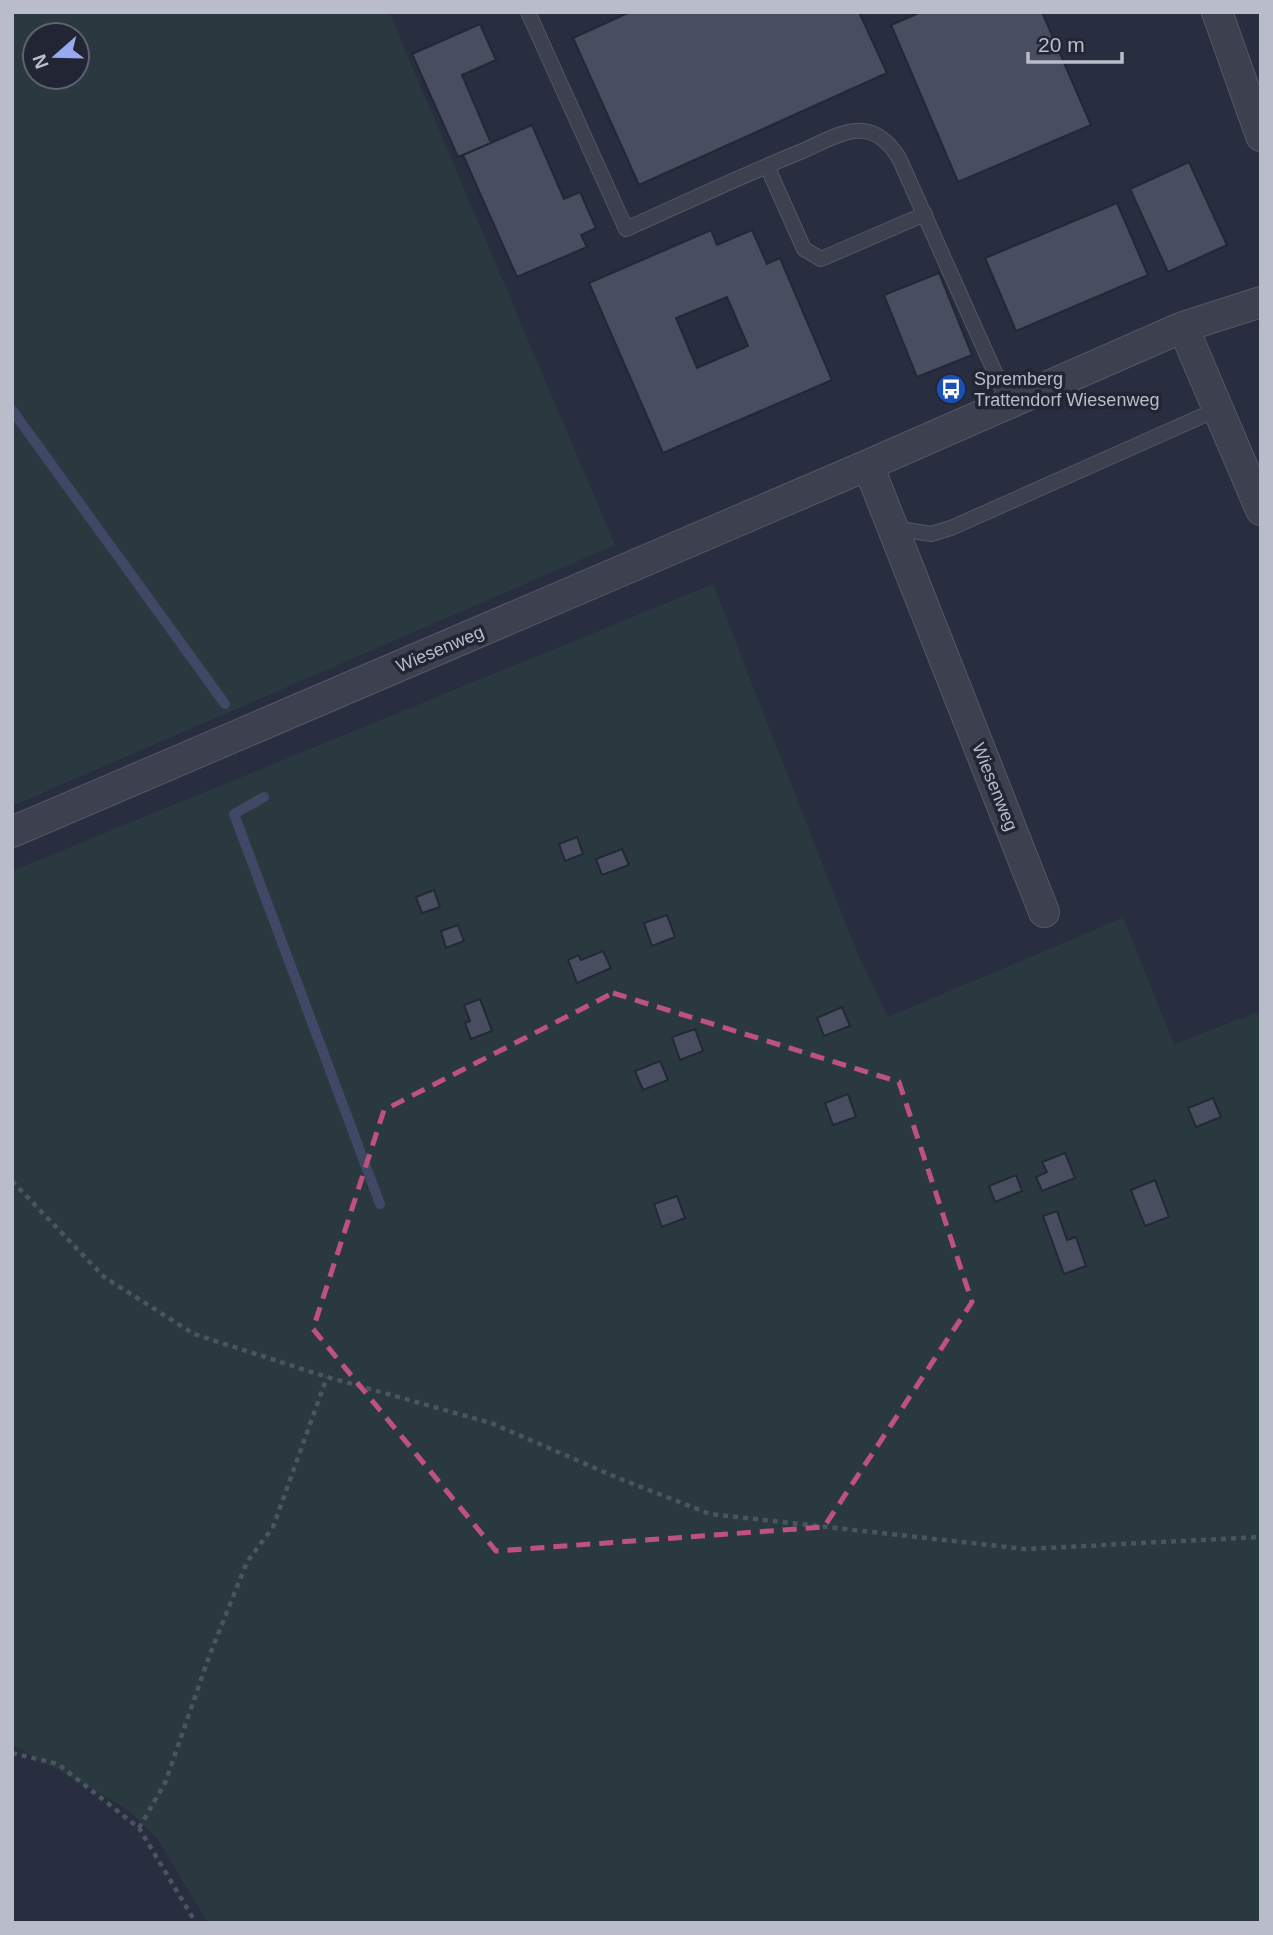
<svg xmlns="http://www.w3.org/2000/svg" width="1273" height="1935" viewBox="0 0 1273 1935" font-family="Arial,sans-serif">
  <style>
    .green { fill: #2a3940; fill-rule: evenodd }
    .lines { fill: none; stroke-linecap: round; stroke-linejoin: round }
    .stream { stroke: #404866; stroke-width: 10 }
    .building { fill: #484d60; stroke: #232736; stroke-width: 2; fill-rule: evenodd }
    .lane-casing { stroke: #545866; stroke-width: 16 }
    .street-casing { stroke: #545866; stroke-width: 32 }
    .path { stroke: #48565d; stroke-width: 4.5; stroke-dasharray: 5 5; stroke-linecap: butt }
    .lane { stroke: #3c404f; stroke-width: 14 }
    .street { stroke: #3c404f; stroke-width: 30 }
    .marked { fill: none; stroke: #bf5182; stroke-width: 5; stroke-dasharray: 14 9; stroke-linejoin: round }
    .labels { text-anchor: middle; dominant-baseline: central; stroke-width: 7; stroke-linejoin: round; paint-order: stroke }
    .poi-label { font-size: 18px; fill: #b9bcc9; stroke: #212534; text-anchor: start }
    .street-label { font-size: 18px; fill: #b9bcc9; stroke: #212534 }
  </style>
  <rect width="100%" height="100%" fill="#282d3f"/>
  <path class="green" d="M12,12H389L615,545L12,806ZM35,35H77V77H35Z
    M713,584L856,950L888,1017L1123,918L1174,1044L1261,1011V1923H208L157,1838L127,1809L15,1746L12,1747V871Z"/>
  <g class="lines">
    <path class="stream" d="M12,410L225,704
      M264,797L234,814L380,1204"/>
  </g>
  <path class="building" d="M630,12H859L887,73L639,185L573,38Z
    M921,12H1042L1091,125L958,182L891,25Z
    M480,24L496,60L462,75L491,143L458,157L412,54Z
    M532,125L564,199L580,192L596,228L581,235L587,247L517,277L463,155Z
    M1189,162L1227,245L1168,272L1130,189Z
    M1117,203L1148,275L1016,331L985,258Z
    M711,230L717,245L752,230L767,264L780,258L832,380L663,453L589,283ZM727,297L748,346L697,368L676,318Z
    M939,273L972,355L917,377L884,295Z
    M577,837L583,854L565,861L559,844Z
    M622,849L629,865L602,875L596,859Z
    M434,890L440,907L422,913L416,897Z
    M667,915L675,937L652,946L644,923Z
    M458,925L464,941L446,948L441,931Z
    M603,951L611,968L577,983L568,960L578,955L581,960Z
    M480,999L492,1031L471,1039L465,1023L470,1021L464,1005Z
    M842,1007L850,1026L824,1036L817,1018Z
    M695,1029L703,1051L680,1060L672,1037Z
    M660,1061L668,1080L643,1090L635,1071Z
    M848,1094L856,1117L833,1125L825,1103Z
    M1213,1098L1221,1117L1196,1127L1188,1108Z
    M1065,1153L1075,1178L1042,1191L1036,1177L1047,1172L1042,1162Z
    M1016,1175L1022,1191L995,1202L989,1186Z
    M1155,1180L1169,1217L1145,1226L1131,1190Z
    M677,1196L685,1218L662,1227L654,1204Z
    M1057,1211L1067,1240L1076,1237L1086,1266L1064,1274L1043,1216Z"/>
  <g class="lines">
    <g class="lane-casing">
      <path id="lane" d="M528,12L626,229C684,203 741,176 800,152C815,146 839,132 855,131C876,129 889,142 899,158L1009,404
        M767,166L804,249L821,259L925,214
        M894,528L931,534L951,528L1218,409"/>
    </g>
    <g class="street-casing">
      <path id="street" d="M1217,12L1261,136
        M1183,327L1261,510
        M868,465L1044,912
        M12,832L868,465L1183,327L1261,302"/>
    </g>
    <path class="path" d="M12,1181L104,1277L194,1334L327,1377L491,1423L618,1478L710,1514L1025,1549L1261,1537
      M12,1753L58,1764L139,1828L196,1923
      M139,1828L165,1783L210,1654L247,1562L273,1527L327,1377"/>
    <use href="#lane" class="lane"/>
    <use href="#street" class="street"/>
  </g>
  <path class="marked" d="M613,993L899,1082L972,1302L824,1527L496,1551L313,1329L384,1110Z"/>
  <defs>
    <g id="bus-disc" transform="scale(1.575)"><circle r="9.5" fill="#1a4fb4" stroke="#212534"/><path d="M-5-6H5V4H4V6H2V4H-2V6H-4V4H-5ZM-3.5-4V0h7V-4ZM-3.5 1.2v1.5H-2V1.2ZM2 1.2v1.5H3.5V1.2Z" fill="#fff"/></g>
  </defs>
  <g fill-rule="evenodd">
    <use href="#bus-disc" x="951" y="389"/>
  </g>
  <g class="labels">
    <g class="poi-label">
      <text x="974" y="379">Spremberg<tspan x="974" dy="21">Trattendorf Wiesenweg</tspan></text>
    </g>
    <g class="street-label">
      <text transform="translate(440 649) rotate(-23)">Wiesenweg</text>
      <text transform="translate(995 787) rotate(68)">Wiesenweg</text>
    </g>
  </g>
  <rect width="1273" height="1935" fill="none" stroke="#b9bcc9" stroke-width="28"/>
  <g transform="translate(56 56) rotate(250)"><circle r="33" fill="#212534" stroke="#5e6170" stroke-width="2"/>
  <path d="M0-5L12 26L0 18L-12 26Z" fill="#98a9ef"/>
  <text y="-10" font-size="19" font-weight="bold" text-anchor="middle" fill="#b9bcc9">N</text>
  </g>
  <path d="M1028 52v10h94v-10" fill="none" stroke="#b9bcc9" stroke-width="3.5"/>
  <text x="1038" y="52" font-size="21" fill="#b9bcc9" stroke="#212534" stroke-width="5" paint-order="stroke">20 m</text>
</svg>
